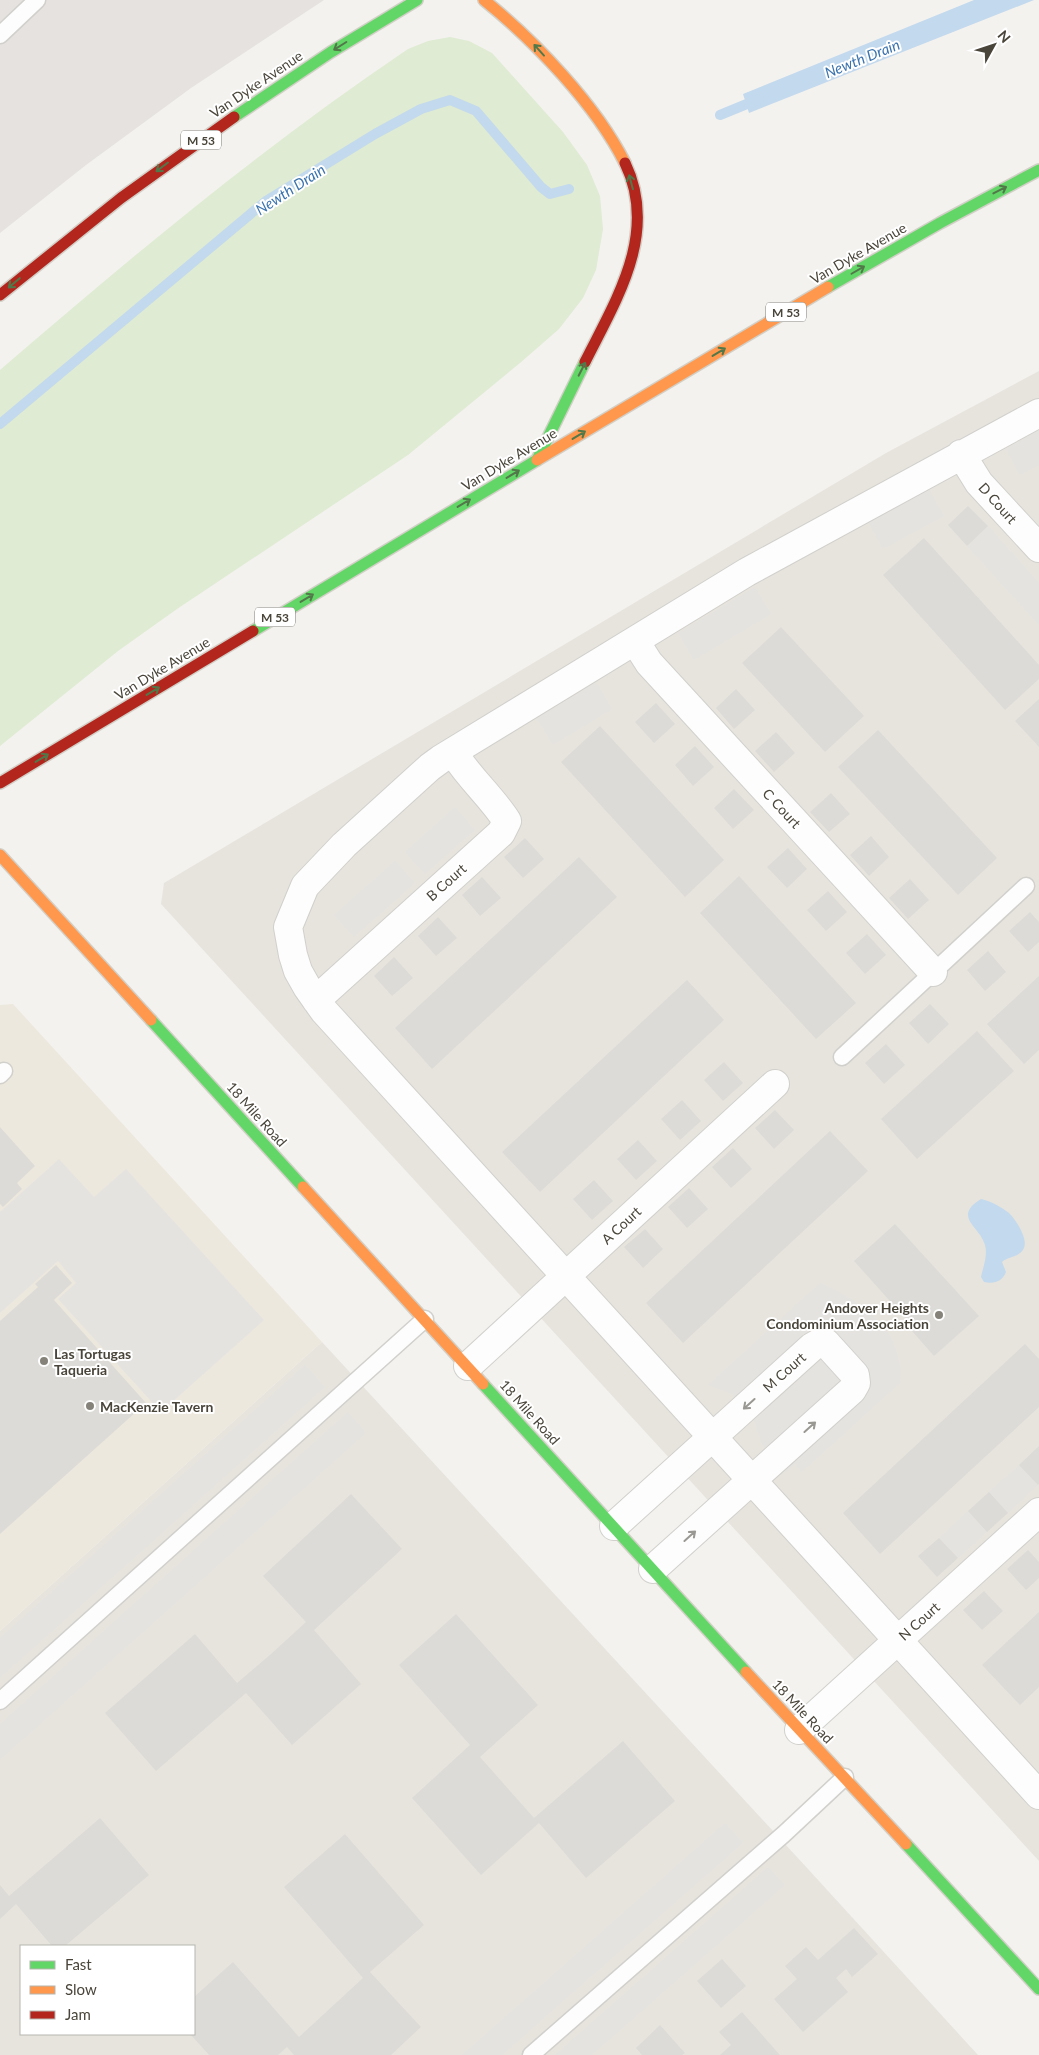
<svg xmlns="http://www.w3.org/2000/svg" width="1039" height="2055" viewBox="0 0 1039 2055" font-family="Lato,sans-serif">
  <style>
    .residential { fill: #e7e4dd; fill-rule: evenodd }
    .commercial { fill: #ede8dd }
    .industrial { fill: #e5e2df }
    .green { fill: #dfebd2 }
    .parking { fill: #e5e3e0 }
    .water { fill: #c3d9ed }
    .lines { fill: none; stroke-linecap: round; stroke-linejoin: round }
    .stream { stroke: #c3d9ed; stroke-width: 10 }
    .building { fill: #dddbd7 }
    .lane-casing { stroke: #d1d0cc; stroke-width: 19 }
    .street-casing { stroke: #d1d0cc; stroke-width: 30 }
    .fast-casing { stroke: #d2cfc6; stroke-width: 14 }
    .slow-casing { stroke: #d2cfc6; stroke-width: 14 }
    .jam-casing { stroke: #d2cfc6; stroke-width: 14 }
    .lane { stroke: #fdfdfd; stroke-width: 16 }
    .street { stroke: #fdfdfd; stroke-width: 28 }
    .fast { stroke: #63d668; stroke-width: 11 }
    .slow { stroke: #ff974d; stroke-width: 11 }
    .jam { stroke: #b3261e; stroke-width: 11 }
    .oneway { stroke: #52784a }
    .oneway2 { stroke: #9a9892 }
    .poi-dot { fill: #848279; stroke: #fff; stroke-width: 2 }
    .labels { text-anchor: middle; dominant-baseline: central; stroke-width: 4; stroke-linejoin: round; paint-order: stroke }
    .shield { fill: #fff; stroke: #807d75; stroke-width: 1 }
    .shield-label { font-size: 12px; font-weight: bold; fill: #49453a }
    .street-label { font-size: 14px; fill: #49453a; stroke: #fff }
    .poi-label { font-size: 14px; font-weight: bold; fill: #49453a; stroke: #fff; text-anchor: start }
    .water-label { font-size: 15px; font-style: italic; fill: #3b73ae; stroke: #fff }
  </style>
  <rect width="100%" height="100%" fill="#f3f2ef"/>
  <path class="residential" d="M1039,371V1861L161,904L164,883L886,453Z
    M322,1342L808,1869L978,2055H0V1631ZM21,1946H194V2034H21Z"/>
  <path class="commercial" d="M13,1004L322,1342L0,1631V1005Z"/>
  <path class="industrial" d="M0,0H324L191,88L86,165L0,233Z"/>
  <path class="green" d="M450,37L469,41L492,53L563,132L587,165L600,196L603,229L596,270L583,298L559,329L520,363L408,455L177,609L118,651L0,746V370C131,257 264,146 408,49L428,41Z"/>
  <path class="parking" d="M1039,430V465L1020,475L1006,449Z
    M929,489L944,516L883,549L868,522Z
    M988,526L1039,583V625L967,546Z
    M755,587L771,614L694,660L678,633Z
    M596,682L612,709L553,745L537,718Z
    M455,807L475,830L425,874L405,852Z
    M395,861L415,883L354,937L334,915Z
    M59,1159L94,1197L126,1169L264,1320L161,1412L58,1299L76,1283L58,1261L0,1313V1212Z
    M820,1283L836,1290L853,1300L882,1324L891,1337L896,1350L901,1370L900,1383L802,1472L795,1464L786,1472L763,1446L754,1420L732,1394L708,1385Z
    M305,1365L325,1387L0,1678V1638Z
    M348,1412L366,1433L0,1760V1724Z
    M1019,1465L1038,1485L1008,1513L989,1492Z
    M968,1511L987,1532L958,1558L939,1538Z
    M725,1823L743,1843L502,2055H462Z
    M768,1867L785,1885L592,2055H555Z"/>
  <path class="water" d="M974,0H1034L749,113L743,94Z
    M981,1199C991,1201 1001,1207 1009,1213C1016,1220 1028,1238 1024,1248C1019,1258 1009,1256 1002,1262L1006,1272C1002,1282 994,1284 984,1282L981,1277C983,1267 988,1256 985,1245C980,1226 952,1217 981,1199Z"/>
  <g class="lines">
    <path class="stream" d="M720,115L759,99
      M0,424L266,201L375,134L421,109L450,100L476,111L541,187L550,194L569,189"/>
  </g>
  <path class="building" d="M968,506L988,526L967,546L948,525Z
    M924,538L1039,665V679L1005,710L883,575Z
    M781,627L864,716L825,752L742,663Z
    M736,689L755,710L734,729L716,708Z
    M1039,699V747L1015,721Z
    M656,703L675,724L654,743L635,722Z
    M600,726L724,860L685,897L561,762Z
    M878,730L997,858L958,895L838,767Z
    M776,732L795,753L774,772L755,751Z
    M695,746L714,767L693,786L675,765Z
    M734,789L754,810L733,829L714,808Z
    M831,793L850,814L829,832L810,812Z
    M871,836L889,857L869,876L850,855Z
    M525,838L544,859L523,878L504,857Z
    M788,848L807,869L787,888L767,867Z
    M579,857L617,897L432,1069L395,1028Z
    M739,876L856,1003L816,1039L700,913Z
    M482,877L501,898L480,916L462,895Z
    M910,879L929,900L908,919L889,898Z
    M828,891L847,912L826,931L807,910Z
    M1030,912L1039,922V942L1028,952L1009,931Z
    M438,917L457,938L436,956L418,936Z
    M867,934L886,955L865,974L846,953Z
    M988,951L1006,972L985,991L967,970Z
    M394,957L413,978L392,996L374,976Z
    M1039,976V1050L1024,1064L987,1024Z
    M687,980L724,1020L540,1192L502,1152Z
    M930,1004L949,1024L928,1044L909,1023Z
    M977,1031L1014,1071L917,1159L881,1119Z
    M886,1044L905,1065L884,1084L865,1063Z
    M724,1062L743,1083L723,1101L704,1080Z
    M682,1100L701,1121L680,1140L661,1119Z
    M775,1110L794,1130L774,1149L755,1128Z
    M0,1127L35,1166L17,1183L22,1189L3,1207L0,1204Z
    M830,1131L868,1171L683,1343L646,1303Z
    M638,1140L657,1161L636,1180L617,1159Z
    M733,1148L752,1169L731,1188L712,1167Z
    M594,1180L613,1201L592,1220L573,1199Z
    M689,1188L708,1209L687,1228L668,1207Z
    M895,1224L979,1316L934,1356L904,1322L907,1320L854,1261Z
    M645,1229L663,1249L643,1268L624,1247Z
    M56,1265L72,1283L54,1300L146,1403L0,1534V1321L38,1287L35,1284Z
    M1025,1344L1039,1359V1407L880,1554L843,1513Z
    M1039,1446V1484L1038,1485L1019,1465Z
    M989,1492L1008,1513L987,1532L968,1511Z
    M351,1494L402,1549L314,1630L361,1684L292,1745L246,1693L156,1771L105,1713L195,1634L237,1683L271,1654L306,1622L263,1576Z
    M939,1538L958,1558L937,1577L918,1556Z
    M1028,1550L1039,1562V1578L1026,1590L1007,1569Z
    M984,1591L1003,1611L982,1630L963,1610Z
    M1039,1612V1687L1020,1705L982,1665Z
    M456,1614L538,1705L480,1757L534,1818L623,1741L675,1801L586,1878L539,1823L481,1875L412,1798L470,1745L399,1665Z
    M100,1818L149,1875L65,1946H52L16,1904L0,1919V1885L9,1896Z
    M345,1834L424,1925L370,1972L421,2027L391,2055H294L287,2047L278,2055H209L190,2034H194V1997L233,1962L299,2037L363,1978L284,1887Z
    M854,1928L878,1954L852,1977L846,1969L836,1978L848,1992L803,2032L774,1999L797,1979L785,1966L806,1947L818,1960Z
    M722,1959L746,1986L721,2008L697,1981Z
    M742,2012L780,2055H720L731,2045L719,2032Z
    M660,2025L685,2053L682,2055H642L636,2048Z"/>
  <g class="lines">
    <g class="lane-casing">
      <path id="lane" d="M0,35L37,0
        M842,1057L1026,886
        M0,1075L4,1071
        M0,1701L425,1319
        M531,2055L784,1834L845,1777"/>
    </g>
    <g class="street-casing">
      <path id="street" d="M1039,413L747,572L441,759L430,767L344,845L305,886L288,927L293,955L298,971L307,987L324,1011L1039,1795
        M961,454L979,483L1039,548
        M635,641L649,663L933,972
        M316,1000L501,833L507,821C491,796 468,777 453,752
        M468,1366L775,1084
        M614,1526L812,1347L819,1343H826L855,1375L856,1383L852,1390L653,1569
        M799,1730L1039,1512"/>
    </g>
    <g class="fast-casing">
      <path id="fast" d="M234,117L331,52L417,0
        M828,287L940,223L1039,170
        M537,460L585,362
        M253,631L537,460
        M151,1020L303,1187
        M483,1384L746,1672
        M906,1844L1039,1989"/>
    </g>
    <g class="slow-casing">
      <path id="slow" d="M484,0C535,41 596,105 625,163
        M537,460L828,287
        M0,855L151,1020
        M303,1187L483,1384
        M746,1672L906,1844"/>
    </g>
    <g class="jam-casing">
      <path id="jam" d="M0,295L121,198L234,117
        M585,362C616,300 659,233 625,163
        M0,783L253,631"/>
    </g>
    <use href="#lane" class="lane"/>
    <use href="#street" class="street"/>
    <use href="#fast" class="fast"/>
    <use href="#slow" class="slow"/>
    <use href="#jam" class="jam"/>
  </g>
  <defs><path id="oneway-shaft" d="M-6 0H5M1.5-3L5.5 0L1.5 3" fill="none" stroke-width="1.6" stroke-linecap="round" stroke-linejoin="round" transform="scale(1.25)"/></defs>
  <g class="oneway">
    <use href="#oneway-shaft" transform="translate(340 46) rotate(148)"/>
    <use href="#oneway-shaft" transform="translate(539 50) rotate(-132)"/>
    <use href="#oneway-shaft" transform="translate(162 167) rotate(143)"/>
    <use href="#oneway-shaft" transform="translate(631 182) rotate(-105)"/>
    <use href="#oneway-shaft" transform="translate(1000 190) rotate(-27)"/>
    <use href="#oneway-shaft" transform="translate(858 270) rotate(-30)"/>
    <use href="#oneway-shaft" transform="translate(14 283) rotate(140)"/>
    <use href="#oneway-shaft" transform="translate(719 352) rotate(-31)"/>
    <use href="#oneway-shaft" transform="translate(582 369) rotate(-63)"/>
    <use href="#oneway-shaft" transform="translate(579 435) rotate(-31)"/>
    <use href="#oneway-shaft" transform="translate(513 474) rotate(-31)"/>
    <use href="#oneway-shaft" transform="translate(464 503) rotate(-31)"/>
    <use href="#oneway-shaft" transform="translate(307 598) rotate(-31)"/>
    <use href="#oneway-shaft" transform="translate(153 691) rotate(-31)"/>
    <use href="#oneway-shaft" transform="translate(42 758) rotate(-31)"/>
  </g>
  <g class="oneway2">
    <use href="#oneway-shaft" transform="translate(749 1404) rotate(138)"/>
    <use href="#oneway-shaft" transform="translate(810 1427) rotate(-42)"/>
    <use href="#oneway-shaft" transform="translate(690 1536) rotate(-42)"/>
  </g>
  <g class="poi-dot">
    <circle cx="939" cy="1315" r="5"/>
    <circle cx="44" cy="1361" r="5"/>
    <circle cx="90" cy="1406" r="5"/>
  </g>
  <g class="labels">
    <g class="shield">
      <rect x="181" y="130.5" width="40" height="19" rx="4"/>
      <rect x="766" y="302.5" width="40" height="19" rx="4"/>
      <rect x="255" y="607.5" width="40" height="19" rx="4"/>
    </g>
    <g class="shield-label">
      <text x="201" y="140">M 53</text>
      <text x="786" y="312">M 53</text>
      <text x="275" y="617">M 53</text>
    </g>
    <g class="street-label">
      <text transform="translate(256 84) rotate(-34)">Van Dyke Avenue</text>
      <text transform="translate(858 253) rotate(-30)">Van Dyke Avenue</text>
      <text transform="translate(509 459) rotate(-31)">Van Dyke Avenue</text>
      <text transform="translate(998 503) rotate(48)">D Court</text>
      <text transform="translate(162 668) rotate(-31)">Van Dyke Avenue</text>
      <text transform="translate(782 808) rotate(47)">C Court</text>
      <text transform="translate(446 882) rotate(-42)">B Court</text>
      <text transform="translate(257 1114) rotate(48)">18 Mile Road</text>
      <text transform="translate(621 1225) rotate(-43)">A Court</text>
      <text transform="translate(784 1372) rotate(-42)">M Court</text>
      <text transform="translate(530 1412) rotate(48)">18 Mile Road</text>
      <text transform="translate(919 1621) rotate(-42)">N Court</text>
      <text transform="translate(803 1711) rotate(47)">18 Mile Road</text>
    </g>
    <g class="poi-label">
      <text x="929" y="1307" text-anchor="end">Andover Heights<tspan x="929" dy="16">Condominium Association</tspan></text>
      <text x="54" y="1353">Las Tortugas<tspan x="54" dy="16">Taqueria</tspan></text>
      <text x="100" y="1406">MacKenzie Tavern</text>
    </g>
    <g class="water-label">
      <text transform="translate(862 58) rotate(-22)">Newth Drain</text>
      <text transform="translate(290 189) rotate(-33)">Newth Drain</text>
    </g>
  </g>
  <rect x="20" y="1945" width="175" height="90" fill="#ffffff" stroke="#b6b5b0"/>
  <rect x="30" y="1961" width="25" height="8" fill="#63d668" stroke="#b6b5b0"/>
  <text x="65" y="1970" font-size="15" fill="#49453a">Fast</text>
  <rect x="30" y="1986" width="25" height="8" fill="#ff974d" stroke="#b6b5b0"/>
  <text x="65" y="1995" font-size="15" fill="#49453a">Slow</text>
  <rect x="30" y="2011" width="25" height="8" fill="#b3261e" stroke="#b6b5b0"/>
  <text x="65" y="2020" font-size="15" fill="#49453a">Jam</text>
  <g transform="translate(994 45) rotate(50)" stroke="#ffffff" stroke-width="4" paint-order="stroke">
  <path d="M0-4L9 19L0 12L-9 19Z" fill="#49453a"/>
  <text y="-8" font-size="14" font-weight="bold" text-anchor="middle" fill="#49453a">N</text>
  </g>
</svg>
